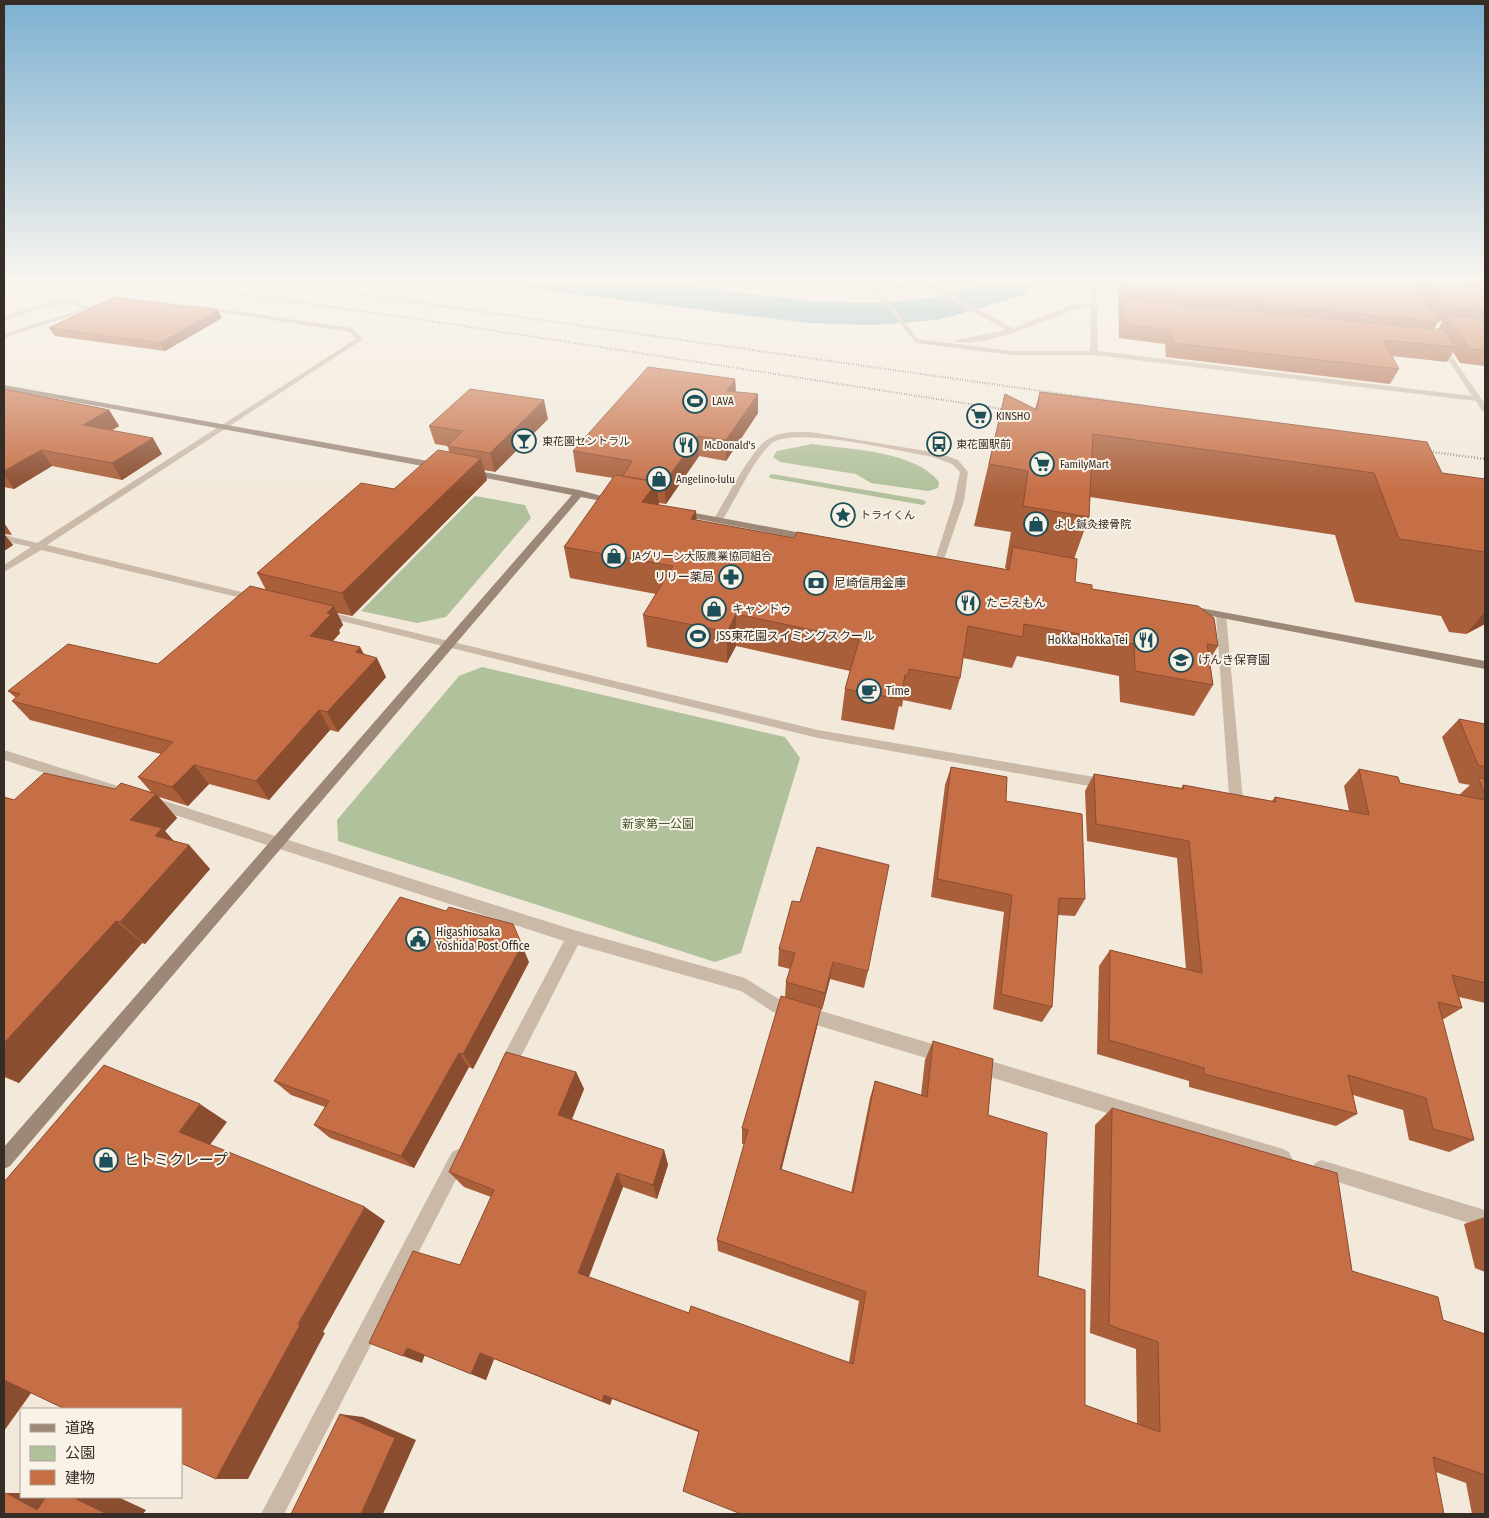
<svg xmlns="http://www.w3.org/2000/svg" width="1489" height="1518" viewBox="0 0 1489 1518" font-family="'Fira Sans Condensed','Noto Sans JP',sans-serif">
  <style>
    .green { fill: #b1c19b }
    .lines { fill: none; stroke-linecap: round; stroke-linejoin: round }
    .river { fill: #7aa9af; fill-rule: evenodd }
    .street { fill: #cab9a7; fill-rule: evenodd }
    .secondary { fill: #9d8878; fill-rule: evenodd }
    .rail-far1 { stroke: #362d27; stroke-width: 2; stroke-dasharray: 0.5 2; stroke-linecap: butt }
    .rail { stroke: #362d27; stroke-width: 2.5; stroke-dasharray: 0.5 2.5; stroke-linecap: butt }
    .wall { fill: #aa5f3b; fill-rule: evenodd }
    .shaded-wall { fill: #8b4d30 }
    .building { fill: #c66e45; stroke: #8b4d30 }
    .labels { text-anchor: middle; dominant-baseline: central; stroke-width: 4; stroke-linejoin: round; paint-order: stroke }
    .far-poi-label { font-size: 11px; fill: #362d27; stroke: #f9f2e7; text-anchor: start }
    .poi-label { font-size: 12px; fill: #362d27; stroke: #f9f2e7; text-anchor: start }
    .park-label { font-size: 12px; fill: #42542b; stroke: #f9f2e7 }
    .near-poi-label { font-size: 15px; fill: #362d27; stroke: #f9f2e7; text-anchor: start }
  </style>
  <rect width="100%" height="100%" fill="#f2e9db"/>
  <path class="green" d="M812,444C850,450 914,450 939,482L938,488L928,491L871,483L856,474L780,462L773,457L777,451Z
    M772,474L924,500L926,503L923,505L770,478L769,476Z
    M475,496L525,505L531,518L446,617L417,623L361,611Z
    M482,667L785,737L800,758L741,953L715,962L338,841L337,820L459,676Z"/>
  <g class="lines">
    <path class="river" d="M524,279H632L809,301L874,303L934,298L998,279H1036L1024,295L949,317L936,320L874,325L809,323L541,290L528,287Z"/>
    <path class="street" d="M707,279C732,279 756,283 780,286C828,290 876,291 922,281V279H939L930,283L1013,328L1069,306L1091,303L1090,279H1096L1098,351L1472,396L1437,343L1440,341L1442,342L1485,404V411H1482L1476,401L1094,355H1013L916,343L874,291H804ZM924,285L1006,330L956,340V342C983,346 1025,329 1050,319C1064,314 1075,307 1091,307L1090,351H1013L918,339L880,291Z
      M74,300L88,307L102,303L105,305L4,338V334L82,309C60,296 27,314 4,320V316L52,302Z
      M195,305L352,328L363,339L47,545L258,596V600L254,601L41,550L4,572V565L31,547L4,541V535L37,543L356,339L350,332L193,308Z
      M810,432L938,453L958,460L968,472L964,501L942,565H936L934,563L954,501L960,472L952,464L933,457C902,452 793,425 771,444C752,461 736,500 721,522H715L713,520C725,502 751,449 768,439C781,431 796,432 810,432Z
      M325,611L818,730L1106,779L1111,780L1112,784L1111,788L1106,789L818,738L321,616L320,614Z
      M1221,612L1226,615L1243,801L1241,805L1225,807L1220,806L1218,802L1220,798L1229,796L1216,615Z
      M4,750L118,786L119,790L118,794L113,795L4,760Z
      M152,797L574,930L745,978L777,998L943,1047L949,1049L951,1055L949,1061L943,1063L773,1012L741,991L578,945L512,1074L506,1076L500,1074L498,1068L500,1062L564,941L147,806L145,802L147,798Z
      M977,1057L1283,1149L1289,1152L1292,1158L1289,1164L1283,1167L977,1073L971,1071L969,1065L971,1059Z
      M458,1149L464,1152L467,1158L464,1164L284,1514H261L452,1152Z
      M1321,1160L1485,1210V1228L1315,1175L1312,1169L1315,1163Z"/>
    <path class="secondary" d="M4,385L439,463L443,466L439,469L4,389Z
      M468,469L579,490L621,501L616,504L581,497L10,1166L4,1169V1147L572,495L465,474L464,472Z
      M679,510L812,535L817,538L812,541L676,515V511Z
      M1190,606L1485,661V669L1186,611V607Z"/>
    <path class="rail-far1" d="M130,279L418,319L1015,411
      M252,279L1147,406"/>
    <path class="rail" d="M1418,450L1485,459"/>
  </g>
  <path class="wall" d="M1118,279H1485V366L1460,363L1453,352L1447,362L1392,356L1399,369L1390,384L1166,357L1165,344L1119,338ZM1439,321H1442L1438,330L1434,329Z
    M222,318L165,351L55,336L49,328Z
    M735,379L736,392L758,394V413L726,461L699,456L666,504L659,503V505L697,520L794,538L1006,570V568H1005L1011,532L974,526L1005,394L1035,409L1040,392L1442,473L1485,479V624L1466,634L1449,632L1441,616L1355,602L1335,535L1090,497L1089,517L1074,559L1075,582L1218,646L1209,661L1213,685L1194,716L1120,702L1119,676L1017,656L1012,668L963,658L960,678L951,710L903,700L902,707L899,706L894,730L841,720L845,689L850,671L736,646L727,663L647,647L643,615L656,594L570,578L564,547L613,478L576,472L573,451Z
    M4,389L109,410L119,426L112,430L162,454L122,480L52,466L14,489L4,487Z
    M548,419L495,472L484,470L487,480L352,616L337,613L343,625L339,630L340,633L333,641L360,647L364,654L386,677L338,732L330,730L269,800L209,784L188,806L159,797L177,818L165,831L174,841L189,845L210,869L145,944L142,943L19,1083L4,1077V797L14,800L115,789L151,792L138,777L161,754L30,720L12,701L16,698L8,691L158,664L266,590L257,573L394,489L449,452L448,446L435,444L429,426Z
    M4,523L12,535L4,534L13,545L4,551Z
    M1459,719L1485,724V1003L1459,997L1462,1008L1442,1020L1474,1140L1449,1152L1409,1140L1403,1110L1353,1095L1357,1114L1336,1126L1189,1087V1081L1097,1054L1099,966L1110,950L1186,969L1177,858L1087,841L1085,791L1094,774L1181,788L1183,785L1272,801L1275,797L1349,811L1344,786L1359,769L1400,783L1459,795L1470,785L1459,783L1442,737Z
    M951,767L1006,801L1085,899L1075,916L1058,915L1052,1007L1042,1022L993,1009L1004,912L931,897L945,785Z
    M779,949L868,971L864,988L830,979L822,1010L820,1009L817,1027L781,1170L851,1193L870,1098L875,1081L921,1095L925,1060L933,1041L988,1115L1038,1276L1085,1405L1137,1424L1136,1349L1090,1333L1095,1125L1112,1108L1352,1271L1443,1320L1485,1334V1514H1472L1466,1483L1436,1472L698,1432L612,1399L610,1405L494,1359L486,1380L425,1355L422,1363L460,1265L491,1197L464,1187L449,1172L576,1072L584,1089L572,1119L664,1150L668,1165L657,1199L623,1187L589,1277L689,1313L849,1362L859,1301L718,1251L717,1240L744,1144H742V1128L785,997L786,982L790,969L778,966Z
    M529,962L473,1069L469,1067L414,1168L330,1138L314,1125L325,1107L291,1095L274,1081Z
    M1485,1217V1272L1475,1268L1464,1224Z"/>
  <path class="shaded-wall" d="M1129,291L1124,305L1123,299L1124,294Z
    M218,310L222,318L165,351L160,343Z
    M735,379L736,399L727,391Z
    M758,394V413L726,461V440Z
    M544,400L548,419L495,472L490,453Z
    M109,410L119,426L94,441L83,425Z
    M698,436L699,456L666,504L664,483Z
    M153,438L162,454L122,480L112,463Z
    M41,450L52,466L14,489L4,474V471Z
    M481,458L487,480L352,616L342,593Z
    M657,482L659,513L642,502Z
    M696,511L698,542L691,519Z
    M4,523L12,535L4,525Z
    M4,534L13,545L4,551Z
    M334,606L343,625L339,630L340,633L320,655L310,636L327,613Z
    M1485,612V624L1466,634Z
    M736,614V646L727,663V632Z
    M360,647L369,666L377,658L386,677L338,732L327,712L356,652Z
    M319,710L330,730L269,800L256,781Z
    M194,765L209,784L188,806L172,787Z
    M156,794L177,818L165,831L183,852L189,845L210,869L145,944L120,922L130,820Z
    M116,921L142,943L19,1083L4,1075V1043Z
    M522,945L529,962L473,1069L463,1054Z
    M833,962L830,979L822,1010L825,993Z
    M821,1008L817,1027L778,1184L780,1169Z
    M459,1053L469,1067L414,1168L401,1156Z
    M576,1072L584,1089L567,1131L558,1115Z
    M200,1104L227,1122L207,1149L179,1132Z
    M664,1150L668,1165L657,1199L653,1185Z
    M617,1173L623,1187L586,1283L578,1273Z
    M365,1207L385,1221L323,1332L325,1333L248,1479H216L298,1324Z
    M407,1348L425,1354L422,1363L403,1356Z
    M480,1353L494,1359L486,1380L471,1374Z
    M4,1378L39,1382L4,1431Z
    M604,1395L612,1399L610,1405L602,1401Z
    M340,1414L363,1417L416,1440L383,1514H361Z
    M6,1493H21V1497H61L37,1510Z
    M72,1497H118L146,1510L143,1514H105Z"/>
  <path class="building" d="M1122,279H1413L1439,322L1129,291L1124,294V296L1128,299L1445,330L1456,347L1383,340L1399,369L1172,343L1171,330L1123,324Z
    M1424,280L1485,286V312L1440,306Z
    M114,297L218,310L160,343L49,328Z
    M1446,315L1485,319V350L1470,349Z
    M648,367L735,379L727,391L758,394L726,440L698,436L664,483L623,476L632,461L573,451Z
    M4,389L109,410L83,425L153,438L112,463L41,450L4,471Z
    M470,389L544,400L490,453L447,446L463,431L429,426Z
    M1040,392L1427,442L1442,473L1485,479V552L1399,539L1374,473L1093,434L1089,517L1023,506L1028,471L989,464L1005,394L1037,410Z
    M438,450L481,458L342,593L257,573L361,483L394,489Z
    M615,475L657,482L642,502L696,511L691,519L794,538L797,532L1009,570L1013,547L1077,559L1075,582L1092,585V589L1198,606L1214,618L1218,646L1207,644L1213,685L1135,671L1134,644L1024,624L1023,637L968,626L960,678L909,669L908,675H905L900,699L845,689L859,640L736,614L727,632L643,615L673,566L564,547Z
    M250,586L334,606L327,613L331,614L310,636L360,647L356,652L377,658L327,712L319,710L256,781L194,765L172,787L138,777L173,742L12,701L20,694L8,691L68,644L158,664Z
    M1459,719L1485,724V767L1478,765Z
    M951,767L1007,777L1006,801L1082,814L1085,899L1059,898L1052,1007L1001,994L1012,895L937,879Z
    M1359,769L1398,777L1400,783L1485,800V983L1452,975L1462,1008L1438,1002L1474,1140L1433,1129L1426,1098L1348,1075L1357,1114L1204,1074V1068L1109,1040L1110,950L1202,973L1189,841L1096,824L1094,774L1184,789L1183,785L1276,802L1275,797L1369,815Z
    M44,773L115,789L121,783L156,794L130,820L162,828L155,836L189,845L120,922L116,921L4,1043V797L14,800Z
    M1478,777L1485,779V795Z
    M817,847L889,865L868,971L833,962L825,993L786,982L795,953L779,949L792,901L800,902Z
    M400,897L446,911L449,907L513,924L522,945L463,1054L459,1053L401,1156L314,1125L329,1101L274,1081Z
    M781,996L821,1008L780,1169L853,1193L875,1081L927,1097L933,1041L993,1059L988,1115L1047,1133L1038,1276L1085,1290V1405L1160,1432L1158,1342L1109,1325L1112,1108L1337,1173L1352,1271L1438,1297L1443,1320L1485,1334V1475L1433,1457L1444,1514H741L683,1491L699,1431L604,1395L602,1401L480,1353L471,1374L407,1348L403,1356L369,1343L413,1251L460,1265L494,1190L449,1172L506,1052L576,1072L558,1115L664,1150L653,1185L617,1173L578,1273L689,1313L691,1306L853,1364L866,1292L717,1240L748,1130L742,1128Z
    M104,1065L200,1104L179,1132L365,1207L298,1324L300,1325L216,1479L181,1463V1409H65L4,1380V1182Z
    M340,1414L395,1438L361,1514H291Z
    M6,1493L37,1510L46,1497H72L105,1513V1514H4V1496Z"/>
  <linearGradient id="sky" x2="0" y2="1"><stop stop-color="#7cb0d1"/><stop offset="0.57" stop-color="#f9f5ef"/><stop offset="1" stop-color="#f9f5ef" stop-opacity="0"/></linearGradient>
  <rect width="1489" height="492" fill="url(#sky)"/>
  <defs>
    <g id="stadium-ring" transform="scale(1.25)"><circle r="9.5" fill="#f9f2e7" stroke="#1d4f58" stroke-width="1.5"/><path d="M0-5a6.5 5 0 1 0 0 10a6.5 5 0 1 0 0-10ZM-3.5-1.8h7v3.6h-7Z" fill="#1d4f58"/></g>
    <g id="supermarket-ring" transform="scale(1.25)"><circle r="9.5" fill="#f9f2e7" stroke="#1d4f58" stroke-width="1.5"/><path d="M-6-5.5h2.5l.6 2H6L4.5 2H-2.5L-4.4-4H-6ZM-1.5 3.2a1.3 1.3 0 1 0 .1 0ZM3 3.2a1.3 1.3 0 1 0 .1 0Z" fill="#1d4f58"/></g>
    <g id="bar-ring" transform="scale(1.25)"><circle r="9.5" fill="#f9f2e7" stroke="#1d4f58" stroke-width="1.5"/><path d="M-6-5H6L.8 .8V4.5H3.5V6h-7V4.5H-.8V.8Z" fill="#1d4f58"/></g>
    <g id="bus-ring" transform="scale(1.25)"><circle r="9.5" fill="#f9f2e7" stroke="#1d4f58" stroke-width="1.5"/><path d="M-5-6H5V4H4V6H2V4H-2V6H-4V4H-5ZM-3.5-4V0h7V-4ZM-3.5 1.2v1.5H-2V1.2ZM2 1.2v1.5H3.5V1.2Z" fill="#1d4f58"/></g>
    <g id="restaurant-ring" transform="scale(1.25)"><circle r="9.5" fill="#f9f2e7" stroke="#1d4f58" stroke-width="1.5"/><path d="M-5-6h1v4h1v-4h1v4h1v-4h1v5L-1.5 .5V6h-2V.5L-5-1ZM5-6V6H3V1.5H1.5Q1.5-4 5-6Z" fill="#1d4f58"/></g>
    <g id="shop-ring" transform="scale(1.25)"><circle r="9.5" fill="#f9f2e7" stroke="#1d4f58" stroke-width="1.5"/><path d="M-5-2.5h2.3a2.7 3.5 0 0 1 5.4 0H5L5.5 6h-11ZM-1.5-2.5h3a1.5 2.3 0 0 0-3 0Z" fill="#1d4f58"/></g>
    <g id="sight-ring" transform="scale(1.25)"><circle r="9.5" fill="#f9f2e7" stroke="#1d4f58" stroke-width="1.5"/><path d="M0-6L1.8-2.2L6-1.7L2.9 1.2L3.7 5.4L0 3.3L-3.7 5.4L-2.9 1.2L-6-1.7L-1.8-2.2Z" fill="#1d4f58"/></g>
    <g id="pharmacy-ring" transform="scale(1.25)"><circle r="9.5" fill="#f9f2e7" stroke="#1d4f58" stroke-width="1.5"/><path d="M-2-6h4v4h4v4h-4v4h-4v-4h-4v-4h4Z" fill="#1d4f58"/></g>
    <g id="bank-ring" transform="scale(1.25)"><circle r="9.5" fill="#f9f2e7" stroke="#1d4f58" stroke-width="1.5"/><path d="M-6-4H6V4H-6ZM0-2.3a2.3 2.3 0 1 0 0 4.6a2.3 2.3 0 1 0 0-4.6Z" fill="#1d4f58"/></g>
    <g id="school-ring" transform="scale(1.25)"><circle r="9.5" fill="#f9f2e7" stroke="#1d4f58" stroke-width="1.5"/><path d="M0-5L7-2L0 1L-7-2ZM-4 1L0 2.5L4 1V4Q0 6-4 4Z" fill="#1d4f58"/></g>
    <g id="cafe-ring" transform="scale(1.25)"><circle r="9.5" fill="#f9f2e7" stroke="#1d4f58" stroke-width="1.5"/><path d="M-5.5-4.5H6V0H3Q3 3.5 0 3.5H-2.5Q-5.5 3.5-5.5 0ZM3-3.2v2h1.7v-2ZM-6 4.5H4V6H-6Z" fill="#1d4f58"/></g>
    <g id="civic-ring" transform="scale(1.25)"><circle r="9.5" fill="#f9f2e7" stroke="#1d4f58" stroke-width="1.5"/><path d="M-.6-6.5H3V-4.5H.6V-3L4-1V1h2V6H-6V1h2V-1L-.6-3ZM-1.2 2.5V6h2.4V2.5Z" fill="#1d4f58"/></g>
  </defs>
  <g fill-rule="evenodd">
    <use href="#stadium-ring" x="695" y="401"/>
    <use href="#supermarket-ring" x="979" y="416"/>
    <use href="#bar-ring" x="524" y="441"/>
    <use href="#bus-ring" x="939" y="444"/>
    <use href="#restaurant-ring" x="686" y="445"/>
    <use href="#supermarket-ring" x="1042" y="464"/>
    <use href="#shop-ring" x="659" y="479"/>
    <use href="#sight-ring" x="843" y="515"/>
    <use href="#shop-ring" x="1036" y="524"/>
    <use href="#shop-ring" x="614" y="556"/>
    <use href="#pharmacy-ring" x="731" y="577"/>
    <use href="#bank-ring" x="816" y="583"/>
    <use href="#restaurant-ring" x="968" y="603"/>
    <use href="#shop-ring" x="714" y="609"/>
    <use href="#stadium-ring" x="698" y="636"/>
    <use href="#restaurant-ring" x="1146" y="640"/>
    <use href="#school-ring" x="1181" y="660"/>
    <use href="#cafe-ring" x="869" y="691"/>
    <use href="#civic-ring" x="418" y="939"/>
    <use href="#shop-ring" x="106" y="1160"/>
  </g>
  <g class="labels">
    <g class="far-poi-label">
      <text x="712" y="401">LAVA</text>
      <text x="996" y="416">KINSHO</text>
      <text x="542" y="441">東花園セントラル</text>
      <text x="956" y="444">東花園駅前</text>
      <text x="704" y="445">McDonald's</text>
      <text x="1060" y="464">FamilyMart</text>
      <text x="676" y="479">Angelino·lulu</text>
      <text x="860" y="515">トライくん</text>
      <text x="1054" y="524">よし鍼灸接骨院</text>
      <text x="632" y="556">JAグリーン大阪農業協同組合</text>
    </g>
    <g class="poi-label">
      <text x="714" y="577" text-anchor="end">リリー薬局</text>
      <text x="834" y="583">尼崎信用金庫</text>
      <text x="986" y="603">たこえもん</text>
      <text x="732" y="609">キャンドゥ</text>
      <text x="716" y="636">JSS東花園スイミングスクール</text>
      <text x="1128" y="640" text-anchor="end">Hokka Hokka Tei</text>
      <text x="1198" y="660">げんき保育園</text>
      <text x="886" y="691">Time</text>
      <text x="436" y="932">Higashiosaka<tspan x="436" dy="14">Yoshida Post Office</tspan></text>
    </g>
    <g class="park-label">
      <text x="658" y="824">新家第一公園</text>
    </g>
    <g class="near-poi-label">
      <text x="124" y="1160">ヒトミクレープ</text>
    </g>
  </g>
  <rect width="1489" height="1518" fill="none" stroke="#362d27" stroke-width="10"/>
  <rect x="20" y="1408" width="162" height="90" fill="#f9f2e7" stroke="#aba39a"/>
  <rect x="30" y="1424" width="25" height="8" fill="#9d8878" stroke="#aba39a"/>
  <text x="65" y="1433" font-size="15" fill="#362d27">道路</text>
  <rect x="30" y="1446" width="25" height="15" fill="#b1c19b" stroke="#aba39a"/>
  <text x="65" y="1458" font-size="15" fill="#362d27">公園</text>
  <rect x="30" y="1470" width="25" height="15" fill="#c66e45" stroke="#aba39a"/>
  <text x="65" y="1483" font-size="15" fill="#362d27">建物</text>
</svg>
